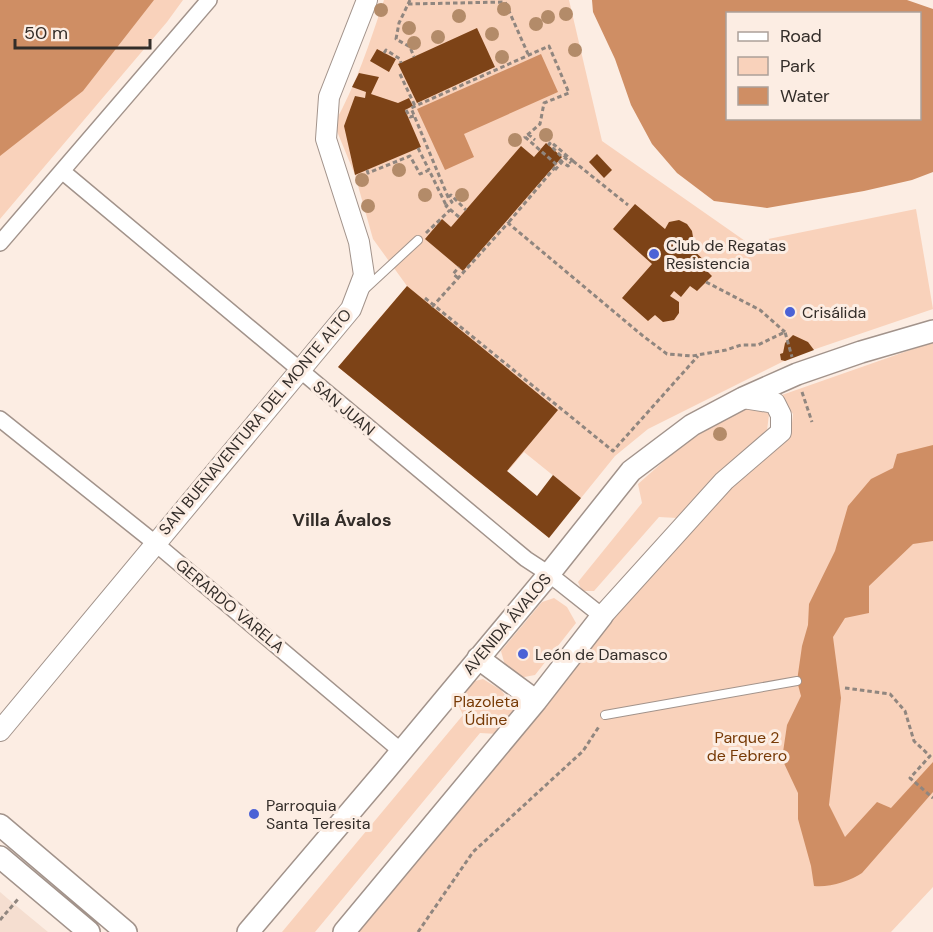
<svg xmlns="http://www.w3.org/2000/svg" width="933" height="932" viewBox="0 0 933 932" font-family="'DM Sans',sans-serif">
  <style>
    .built { fill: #f5ded0 }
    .green { fill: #f9d2bb }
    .water { fill: #cf8e64; fill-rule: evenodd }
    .building { fill: #7d4317 }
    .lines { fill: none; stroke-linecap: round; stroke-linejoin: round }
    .service-casing { stroke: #a2938b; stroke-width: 10 }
    .minor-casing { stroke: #a2938b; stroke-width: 18 }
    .tertiary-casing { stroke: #a2938b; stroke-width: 22 }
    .secondary-casing { stroke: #a2938b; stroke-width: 24 }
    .path { stroke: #90867f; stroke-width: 3; stroke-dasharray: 4.5 3; stroke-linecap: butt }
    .service { stroke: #fff; stroke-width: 8 }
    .minor { stroke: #fff; stroke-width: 15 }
    .tertiary { stroke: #fff; stroke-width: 20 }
    .secondary { stroke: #fff; stroke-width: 21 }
    .tree { fill: #b38b69 }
    .poi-dot { fill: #4b62d6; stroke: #fcede3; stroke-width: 2 }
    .labels { text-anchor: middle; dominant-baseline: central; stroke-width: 6; stroke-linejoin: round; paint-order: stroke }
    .poi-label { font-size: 16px; fill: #332d29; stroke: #fcede3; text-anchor: start }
    .street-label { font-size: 16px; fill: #332d29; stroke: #fcede3 }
    .park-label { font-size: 16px; fill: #773a06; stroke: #fcede3 }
    .neighbourhood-label { font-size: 18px; font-weight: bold; fill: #332d29; stroke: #fcede3 }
  </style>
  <rect width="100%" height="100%" fill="#fcede3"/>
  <path class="built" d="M0,892L14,904L48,932H0Z"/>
  <path class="green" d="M0,0H183L167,22L0,219Z
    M384,0H569L602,141L748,243L916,209L933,309L792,357L648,429L615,456L581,498L524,452L491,491L338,367L407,286L373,239L355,175L334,124C356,85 370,42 384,0Z
    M933,342V887L891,932H350L722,486L791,432L793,414L779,396Z
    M761,406L769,414L767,431L677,518L659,517L594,591H582L578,582L642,503L638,484L681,446L741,408Z
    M554,598L567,607L576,623L535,675L519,678L506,669L501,651L542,602Z
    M483,679L501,690L515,708L498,734L480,733L315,932H282L463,715L455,698L467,683Z"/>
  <path class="water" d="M0,0H154L83,91L0,156Z
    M592,0H907L933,9V172L912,180L864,191L767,208L714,201L677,173L652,144L631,105L615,59L593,12ZM728,14H920V118H728Z
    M541,54L558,92L464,134L474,157L445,170L417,109Z
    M933,445V541L913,544L869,586V613L845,618L833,637L841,698L829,805L845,837L877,802L891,808L933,762V792L862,873C851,881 828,888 814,886L811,866L798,819V793L782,759L787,725L801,696L797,681L802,646L808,625L809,604L835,551L848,506L871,479L893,468L897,454Z"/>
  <path class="building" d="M477,28L495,67L417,103L398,64Z
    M377,49L396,59L389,72L370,61Z
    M359,73L379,77L371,94L398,103L409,98L413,106L405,110L421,147L355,175L344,126L355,96L365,98L366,92L352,87Z
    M546,143L562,157L463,271L425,239L442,219L451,227L521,146L534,157Z
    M597,154L612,170L604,178L589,162Z
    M635,204L665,229L669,222L679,220L687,224L692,231L693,237L688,245L709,265L705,269L712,276L697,291L690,286L681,297L674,291L670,296L679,302V313L674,320L663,322L655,315L648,321L622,298L652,264L613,229Z
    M407,286L558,410L507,471L537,496L553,475L581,498L549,538L338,367Z
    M793,335L808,342L814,350L785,361L781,360L780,354L783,353L785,343Z"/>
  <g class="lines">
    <g class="service-casing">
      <path id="service" d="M365,289L418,240
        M605,715L797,681"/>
    </g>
    <g class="minor-casing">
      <path id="minor" d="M62,171L526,559L549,574L602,616
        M0,243L209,0
        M0,419L155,543L401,751"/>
    </g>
    <g class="tertiary-casing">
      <path id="tertiary" d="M602,616L724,481L781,432V415L775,403L743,398
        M0,731L351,309L364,275L359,242L326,139L329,97L367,0"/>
    </g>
    <g class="secondary-casing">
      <path id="secondary" d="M478,658L536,701
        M0,825L126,932
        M0,857L89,932
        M248,932L385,771L549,574L631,471L692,425L743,398L797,374L861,352L933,331
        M344,932L536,701L602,616"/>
    </g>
    <path class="path" d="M410,0L399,23L396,39L410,47L414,57
      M408,4L505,2L528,54
      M384,53L386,50L400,59L401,63
      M400,74L415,106
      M406,110L410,117L414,116
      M528,134L535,140
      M418,148L429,170
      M561,156L549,144L551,142L573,161L571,163
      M573,161L628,205
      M559,163L564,157L571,163
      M367,170L368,173L410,156L420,174L429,170L446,205
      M555,170L562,162L568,166L571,163
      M448,197L451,195L466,210
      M459,217L446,206L452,202L448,197L411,108L549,46L569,93L544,103L540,124L525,137L557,165L508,223
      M426,233L450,210
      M458,278L453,274L459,267
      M706,282L760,310L785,332
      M425,298L613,451L698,356
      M432,307L508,223L643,336L667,354L692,356L726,350L741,345H758L785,332L792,357
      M802,392L812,422
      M845,688L890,694L905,711L914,741L930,756L910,778L933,798
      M0,920L19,898
      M418,932L473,852L583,751L600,725"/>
    <use href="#service" class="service"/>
    <use href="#minor" class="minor"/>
    <use href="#tertiary" class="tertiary"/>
    <use href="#secondary" class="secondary"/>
  </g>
  <g class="tree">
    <circle cx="504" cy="9" r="7"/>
    <circle cx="381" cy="10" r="7"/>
    <circle cx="566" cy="14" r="7"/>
    <circle cx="459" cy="16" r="7"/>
    <circle cx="548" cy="17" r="7"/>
    <circle cx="536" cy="24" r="7"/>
    <circle cx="409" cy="28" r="7"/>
    <circle cx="492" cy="34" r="7"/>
    <circle cx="438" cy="37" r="7"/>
    <circle cx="414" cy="43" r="7"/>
    <circle cx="575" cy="50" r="7"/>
    <circle cx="502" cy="57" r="7"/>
    <circle cx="546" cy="135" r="7"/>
    <circle cx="515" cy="140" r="7"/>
    <circle cx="399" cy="170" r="7"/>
    <circle cx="362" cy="180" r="7"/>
    <circle cx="425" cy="195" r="7"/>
    <circle cx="462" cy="195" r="7"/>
    <circle cx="368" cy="206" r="7"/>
    <circle cx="720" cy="434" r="7"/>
  </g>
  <g class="poi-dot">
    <circle cx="654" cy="254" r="6"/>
    <circle cx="790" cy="312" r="6"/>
    <circle cx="523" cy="654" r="6"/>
    <circle cx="254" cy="814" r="6"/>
  </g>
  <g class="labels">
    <g class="poi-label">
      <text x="666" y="245">Club de Regatas<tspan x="666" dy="18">Resistencia</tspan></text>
      <text x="802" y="312">Crisálida</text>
      <text x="535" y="654">León de Damasco</text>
      <text x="266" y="805">Parroquia<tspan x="266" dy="18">Santa Teresita</tspan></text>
    </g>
    <g class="street-label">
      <text transform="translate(344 408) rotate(40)">SAN JUAN</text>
      <text transform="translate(255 422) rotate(-50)">SAN BUENAVENTURA DEL MONTE ALTO</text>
      <text transform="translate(230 606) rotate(40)">GERARDO VARELA</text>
      <text transform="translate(507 624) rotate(-50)">AVENIDA ÁVALOS</text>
    </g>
    <g class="park-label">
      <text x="486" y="701">Plazoleta<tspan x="486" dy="18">Údine</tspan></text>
      <text x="747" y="737">Parque 2<tspan x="747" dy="18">de Febrero</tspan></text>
    </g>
    <g class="neighbourhood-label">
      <text x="342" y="520">Villa Ávalos</text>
    </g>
  </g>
  <rect x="726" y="12" width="195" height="108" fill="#fcede3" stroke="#aca099" stroke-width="1.5"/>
  <rect x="738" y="32" width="30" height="9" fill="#ffffff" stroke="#aca099" stroke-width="1.5"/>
  <text x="780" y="42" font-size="18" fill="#332d29">Road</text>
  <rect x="738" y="57" width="30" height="18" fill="#f9d2bb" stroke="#aca099" stroke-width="1.5"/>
  <text x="780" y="72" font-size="18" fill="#332d29">Park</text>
  <rect x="738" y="87" width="30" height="18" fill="#cf8e64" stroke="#aca099" stroke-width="1.5"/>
  <text x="780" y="102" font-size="18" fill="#332d29">Water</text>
  <path d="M15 39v9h135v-9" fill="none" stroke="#332d29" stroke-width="3"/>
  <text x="24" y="39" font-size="18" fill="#332d29" stroke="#fcede3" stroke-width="4.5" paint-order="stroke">50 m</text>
</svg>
